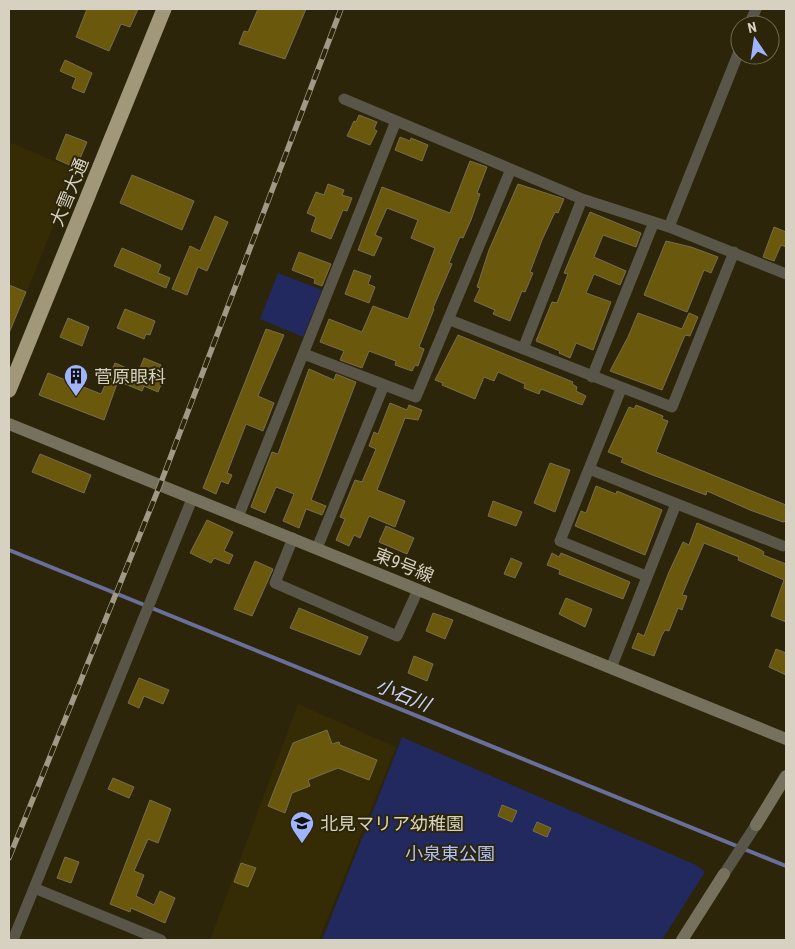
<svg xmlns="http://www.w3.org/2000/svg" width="795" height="949" viewBox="0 0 795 949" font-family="'Roboto Condensed','Noto Sans JP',sans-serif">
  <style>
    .built { fill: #352c06 }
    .green { fill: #21295e }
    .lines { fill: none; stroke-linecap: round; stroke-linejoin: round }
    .stream { stroke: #686f9a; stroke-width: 4 }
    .building { fill: #6a580c; stroke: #766e50 }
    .street { stroke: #595649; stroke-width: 11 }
    .secondary { stroke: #76715d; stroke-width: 12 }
    .highway { stroke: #a1987a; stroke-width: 15 }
    .rail-casing { stroke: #9f9985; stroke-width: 5.5 }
    .rail { stroke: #2c2509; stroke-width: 4; stroke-dasharray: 11; stroke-linecap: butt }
    .labels { text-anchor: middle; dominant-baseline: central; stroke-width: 4; stroke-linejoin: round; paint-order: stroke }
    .street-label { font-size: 18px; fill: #d6d1c1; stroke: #2c2509 }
    .poi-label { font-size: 18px; fill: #d6d1c1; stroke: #2c2509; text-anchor: start }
    .park-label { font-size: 18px; fill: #b1c0fc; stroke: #2c2509 }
    .water-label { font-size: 19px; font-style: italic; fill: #cad5fd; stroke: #2c2509 }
  </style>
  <rect width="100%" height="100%" fill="#2c2509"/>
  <path class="built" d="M9,142L76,170L9,336Z
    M298,704L396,747L319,940H210Z"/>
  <path class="green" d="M278,273L322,290L303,337L260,319Z
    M402,737L696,865L705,872L662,940H322Z"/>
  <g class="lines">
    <path class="stream" d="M9,550L786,866"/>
  </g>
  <path class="building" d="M87,9H138L130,27L121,24L109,51L76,37Z
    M258,9H306L285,59L239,44L244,31L248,32Z
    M65,60L92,73L84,93L72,88L76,78L60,71Z
    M359,115L377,122L374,129L377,131L370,145L347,136L354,121L356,122Z
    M66,134L87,142L76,168L56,159Z
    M400,137L410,141L411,138L428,145L422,161L395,150Z
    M470,161L487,167L477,193L480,194L471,220L463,238L460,237L449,263L452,264L433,308L434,309L419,347L424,349L418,366L415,365L412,371L395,365L396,361L369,351L362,368L340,360L344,351L320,342L329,319L362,332L373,306L408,319L435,248L411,238L418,220L387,208L375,235L382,238L374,256L358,250L382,187L450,213Z
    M132,175L194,201L182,230L120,203Z
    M328,184L344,190L342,195L352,198L347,211L343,210L331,239L311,231L316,217L307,213L316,192L324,195Z
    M518,184L564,199L558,213L555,212L542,240L530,272L533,273L525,292L522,291L510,321L493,314L495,310L474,301L480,288L477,287L489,250Z
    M590,212L641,233L636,247L603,235L594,257L626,271L620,285L594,274L586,293L611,302L593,350L576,343L570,358L559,353L560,351L536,341L552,302L557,303L568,274L564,273Z
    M215,216L228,222L207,271L198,267L187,295L172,289L190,246L200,251Z
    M774,227L786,232V247L781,245L774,261L763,257Z
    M666,241L691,247L718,257L711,273L704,270L687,312L644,295Z
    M122,248L161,265L158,273L170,278L166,288L114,266Z
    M299,252L331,264L322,286L314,283L315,279L292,270Z
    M354,270L371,276L368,284L375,287L369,303L345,294Z
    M9,285L26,292L9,333Z
    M125,309L155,321L150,335L146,334L144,339L117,328Z
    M638,313L682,329L689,313L698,317L690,336L685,335L662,390L610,371L628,337Z
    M68,318L89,327L82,346L60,337Z
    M266,329L284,335L258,396L274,403L263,431L246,424L227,473L232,475L228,484L221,481L216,494L203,488Z
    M458,335L573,382L572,384L577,387L576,391L586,396L582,405L541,389L539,394L524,388L525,384L498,372L494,381L484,377L475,399L442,385L443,383L435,380Z
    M144,358L161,365L155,379L162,382L158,392L144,386L142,391L118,381L104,420L39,395L48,373L101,394L115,363L138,373Z
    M309,369L334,380L336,374L356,382L311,500L326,506L322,515L306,509L299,528L283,521L294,494L276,487L265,513L251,507L272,452L278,454Z
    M390,403L407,410L409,405L422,410L418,420L405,418L377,490L405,501L395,527L369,516L360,538L354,535L349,546L336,540L345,519L340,517L355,480L362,482L376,449L369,446L374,432L378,434Z
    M636,405L663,416L662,419L668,421L656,452L786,505V521L783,522L750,510L707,491L706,495L650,474L621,462L623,458L608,452L629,407L634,409Z
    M40,454L91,475L84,493L32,472Z
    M550,463L570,470L555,512L534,503Z
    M596,486L616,494L617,491L662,510L645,555L575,526L581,511L586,513Z
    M493,501L522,512L516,526L488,516Z
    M207,520L233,532L224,551L233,555L229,564L214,558L211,563L190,553Z
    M697,523L759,549L764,552L763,555L786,564V622L771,616L784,580L738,560L739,557L704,543L682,595L687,596L682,610L678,608L669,631L665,630L662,635L654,656L632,648L638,633L644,636L669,572L683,542L689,545Z
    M386,526L414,538L407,554L379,542Z
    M552,553L559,557L561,553L630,582L623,599L559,574L560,570L547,565Z
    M511,558L522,563L515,578L504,574Z
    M255,561L273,569L252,616L234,609Z
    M566,598L592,609L585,627L559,614Z
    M299,608L368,637L360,655L290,628Z
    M433,613L453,620L445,639L426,631Z
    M776,649L786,653V675L769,667Z
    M414,656L433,664L427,681L408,673Z
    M139,678L169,690L163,704L144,696L139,708L128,703Z
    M327,730L332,744L339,742L340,745L377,760L369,780L338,768L308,780L310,786L292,793L285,813L268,806L293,743Z
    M113,778L134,787L129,798L108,789Z
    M150,800L171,809L158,843L148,839L134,871L144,875L136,896L154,905L160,891L175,898L165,923L131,908L130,912L110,904Z
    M502,805L517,811L512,822L498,816Z
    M537,822L551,828L547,837L533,831Z
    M65,857L79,862L71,883L57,878Z
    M241,863L256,868L248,887L234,882Z"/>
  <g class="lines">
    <path class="street" d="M749,25L756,9
      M344,99L582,199L669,227L786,274
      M669,227L740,49
      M450,320L672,407L734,252
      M523,349L582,199
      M304,354L416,397L511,169
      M592,377L654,222
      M621,389L560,541L646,576
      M589,469L783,546
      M238,517L396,121
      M293,538L275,583L397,636L418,590
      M317,548L384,385
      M611,668L676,504
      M724,874L756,825
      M34,888L161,940
      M13,940L192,499"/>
    <path class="secondary" d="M9,424L786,739
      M756,825L786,776
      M682,940L724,874"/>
    <path class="highway" d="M9,390L164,9"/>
    <g class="rail-casing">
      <path id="rail" d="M9,858L160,485L341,9"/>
    </g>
    <use href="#rail" class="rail"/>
  </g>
  <defs>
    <g id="building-pin" transform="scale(1.25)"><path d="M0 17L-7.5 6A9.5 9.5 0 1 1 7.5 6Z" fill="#a0b3fd" stroke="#2c2509"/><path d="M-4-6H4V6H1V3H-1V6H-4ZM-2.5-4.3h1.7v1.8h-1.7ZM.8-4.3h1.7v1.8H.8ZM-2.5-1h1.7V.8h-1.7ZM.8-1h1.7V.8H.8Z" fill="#111"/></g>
    <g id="school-pin" transform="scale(1.25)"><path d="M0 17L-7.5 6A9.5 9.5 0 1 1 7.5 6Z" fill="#a0b3fd" stroke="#2c2509"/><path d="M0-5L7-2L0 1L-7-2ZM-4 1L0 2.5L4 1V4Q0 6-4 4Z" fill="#111"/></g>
  </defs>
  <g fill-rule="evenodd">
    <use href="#building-pin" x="76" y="376"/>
    <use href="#school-pin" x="302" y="823"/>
  </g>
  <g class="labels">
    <g class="street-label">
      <text transform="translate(69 192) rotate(-68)">大雪大通</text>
      <text transform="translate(404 565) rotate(22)">東9号線</text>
    </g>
    <g class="poi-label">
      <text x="94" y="376">菅原眼科</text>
      <text x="320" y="823">北見マリア幼稚園</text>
    </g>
    <g class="park-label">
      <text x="450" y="853">小泉東公園</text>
    </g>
    <g class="water-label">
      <text transform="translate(403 695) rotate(22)">小石川</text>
    </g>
  </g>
  <rect width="795" height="949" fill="none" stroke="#d6d1c1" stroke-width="20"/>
  <g transform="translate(755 40) rotate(347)"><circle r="24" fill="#2c2509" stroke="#706a53"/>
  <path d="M0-4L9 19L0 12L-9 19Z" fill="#a0b3fd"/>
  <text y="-8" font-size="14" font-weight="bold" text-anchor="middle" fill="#d6d1c1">N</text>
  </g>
</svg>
